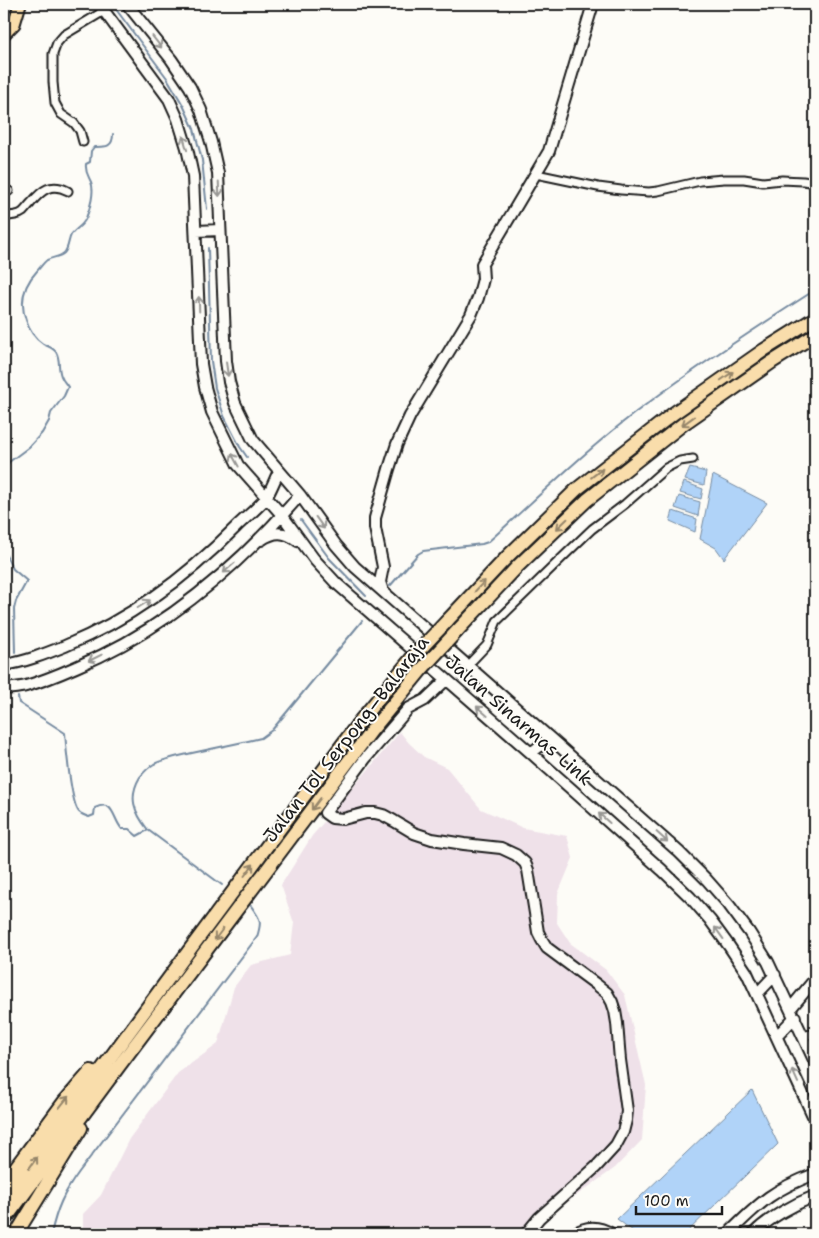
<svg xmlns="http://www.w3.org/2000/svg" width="819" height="1238" viewBox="0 0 819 1238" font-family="'Shantell Sans',sans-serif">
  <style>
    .built { fill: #efe1e9 }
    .water { fill: #b0d3f8; stroke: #758aa0 }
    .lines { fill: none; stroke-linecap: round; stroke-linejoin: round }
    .stream { stroke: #758aa0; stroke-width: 2 }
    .street-casing { stroke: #1c1c1c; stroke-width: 11 }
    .secondary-casing { stroke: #1c1c1c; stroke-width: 14 }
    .primary-casing { stroke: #1c1c1c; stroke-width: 15 }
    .highway-casing { stroke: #1c1c1c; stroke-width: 16 }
    .street { stroke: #fdfcf7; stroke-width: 7 }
    .secondary { stroke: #fdfcf7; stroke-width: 10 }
    .primary { stroke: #f9ddab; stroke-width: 11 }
    .highway { stroke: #f9ddab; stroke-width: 12 }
    .highway-bridge-casing { stroke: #1c1c1c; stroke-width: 16; stroke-linecap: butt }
    .highway-bridge { stroke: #f9ddab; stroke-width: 12 }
    .oneway { stroke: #989794 }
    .oneway2 { stroke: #96866b }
    .labels { text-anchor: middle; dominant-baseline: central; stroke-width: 4; stroke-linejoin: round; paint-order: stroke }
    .street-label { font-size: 19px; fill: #1c1c1c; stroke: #fdfcf7 }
  </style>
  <rect width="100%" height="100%" fill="#fdfcf7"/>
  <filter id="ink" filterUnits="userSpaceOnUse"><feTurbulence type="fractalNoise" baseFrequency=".02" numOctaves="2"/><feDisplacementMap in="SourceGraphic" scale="10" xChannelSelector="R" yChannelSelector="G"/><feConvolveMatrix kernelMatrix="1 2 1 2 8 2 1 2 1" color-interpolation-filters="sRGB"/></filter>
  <g filter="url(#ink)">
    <path class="built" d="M400,732L409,743L424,757L447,768L481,809L523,828L567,836L573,858L558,894L557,923L570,943L606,970L625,995L646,1085L642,1140L615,1168L535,1225L534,1234H83V1214L101,1195L129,1139L178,1073L218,1044L234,987L251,965L290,955L294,923L281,885L312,836Z"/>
    <path class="water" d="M690,468L706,472L704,485L685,480Z
      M713,475L767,503L724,559L716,548L700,539Z
      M684,482L703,489L701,499L680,493Z
      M679,496L700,502L698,516L675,508Z
      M673,511L697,519L695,532L670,521Z
      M752,1090L778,1144L685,1234H637L617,1219Z"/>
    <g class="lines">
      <path class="stream" d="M112,4L167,78L183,105L194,129L202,160L207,209
        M208,248L211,361L215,388L224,416L240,447L247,457
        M4,472L9,462L29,447L42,433L49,421L51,413L64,396L68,387C66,383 63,381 62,378C57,370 61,360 56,352C53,348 48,346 43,344C34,338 29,330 26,320C19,301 24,285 37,271C40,268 43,263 47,260C53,257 60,257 64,253C69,248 68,240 71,235C75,229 83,226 86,218C90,209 95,191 91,182C88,175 85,172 86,164L90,162L91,151L94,147C105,147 113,148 113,134
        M301,520L329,558L366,596
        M4,552L13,569L27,581L16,601L14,609L15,652
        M390,586L418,554L423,551L482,544L488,542C537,498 584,452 636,412C694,368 754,329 815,290
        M18,697L19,703L65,733C66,746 71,804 79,812C81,814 86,816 89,817L94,815L95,808C114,798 113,820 122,829H129L137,836L148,830
        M222,885L148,830C134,812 128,797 140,777C144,772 149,767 154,764C166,758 179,756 192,753C210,749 229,745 248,741L261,738L272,730L362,621
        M51,1234C57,1208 63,1194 79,1172L257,937C262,921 261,920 251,906"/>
      <g class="street-casing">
        <path id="street" d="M83,142L80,131L74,123L61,114L55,103L53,82V54L57,43L64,35L104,11
          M536,174L598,187L621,190L649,192L658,191L700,181L724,179H744L763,182L782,180L803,181L810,182L815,184
          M4,190L9,191
          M4,216C10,216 18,216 23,212C26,209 28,206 31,203C42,190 51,182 68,191
          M467,666L487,645L497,621L568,552L592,529L625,504L666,468L680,461L693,459
          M803,1036L815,1033"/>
      </g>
      <g class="secondary-casing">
        <path id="secondary" d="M99,4L169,99L178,119L187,148L193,176L201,364L205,387L212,412L238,465L282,515L314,559L336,583L531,753L662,870L690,897L710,920L729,946L747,973L815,1120
          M127,4L171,59L190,87L201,110L211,142L218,173L226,361L229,382L235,403L253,440L300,495L336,545L355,567L550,738L679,852L707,880L729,905L749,932L768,962L815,1062
          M196,231L220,230
          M261,540C275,531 284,531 298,541
          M383,591L380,582L383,567L375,528V518L389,469L397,444L410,416L471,315L478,298L483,279L482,264L549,151L593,4
          M4,665C25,662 45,654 65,646C130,619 187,577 236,527C245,518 257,509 266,498C271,490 275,479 279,471
          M446,680L425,700L408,709L365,759L325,813L332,818L343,819L366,813H375L383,815L394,821L414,833L432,839L464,844L501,848L516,855L525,863L528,870L538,932L542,940L547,948L597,985L607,993L612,1002L615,1011L617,1023L620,1060L627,1111L626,1120L623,1132L616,1145L596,1167L539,1218L526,1234
          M4,689C11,688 19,688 26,686C43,681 60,674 76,667C165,630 238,567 300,495
          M531,753L550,738
          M757,994L775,975
          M791,1008L815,979
          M777,1036L795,1017
          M574,1234C587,1225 599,1226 612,1234
          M728,1234C741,1221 754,1208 769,1197C783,1187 799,1180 815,1174
          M753,1234C769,1218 794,1204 815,1196"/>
      </g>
      <g class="primary-casing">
        <path id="primary" d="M4,34L14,24L20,4"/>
      </g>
      <g class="highway-casing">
        <path id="highway" d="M447,621L508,556L577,489L674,413L764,350L815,318
          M457,631L518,566L587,500L683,424L772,362L815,335
          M4,1183L64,1102L91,1071
          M4,1202L191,948L360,721L411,659
          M4,1221L119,1066L372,730L422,669
          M16,1234L81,1128"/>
      </g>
      <use href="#street" class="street"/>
      <use href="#secondary" class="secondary"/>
      <use href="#primary" class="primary"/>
      <use href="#highway" class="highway"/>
      <g class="highway-bridge-casing">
        <path id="highway-bridge" d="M411,659L447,621
          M422,669L457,631"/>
      </g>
      <use href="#highway-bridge" class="highway-bridge"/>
    </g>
    <defs><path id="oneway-shaft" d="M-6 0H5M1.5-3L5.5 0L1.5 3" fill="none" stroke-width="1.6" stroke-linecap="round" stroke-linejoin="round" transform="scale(1.25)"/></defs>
    <g class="oneway">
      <use href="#oneway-shaft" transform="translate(157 42) rotate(52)"/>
      <use href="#oneway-shaft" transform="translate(185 143) rotate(-106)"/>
      <use href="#oneway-shaft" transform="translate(219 189) rotate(88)"/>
      <use href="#oneway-shaft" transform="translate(199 304) rotate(-92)"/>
      <use href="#oneway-shaft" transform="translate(227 369) rotate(82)"/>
      <use href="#oneway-shaft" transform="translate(235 460) rotate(-119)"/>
      <use href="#oneway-shaft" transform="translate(320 523) rotate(54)"/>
      <use href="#oneway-shaft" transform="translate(229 568) rotate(139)"/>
      <use href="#oneway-shaft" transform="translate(144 604) rotate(-32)"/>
      <use href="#oneway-shaft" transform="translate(95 658) rotate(154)"/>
      <use href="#oneway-shaft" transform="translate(482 711) rotate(-139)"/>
      <use href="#oneway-shaft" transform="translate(604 818) rotate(-138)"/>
      <use href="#oneway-shaft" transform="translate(662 837) rotate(42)"/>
      <use href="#oneway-shaft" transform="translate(719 933) rotate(-126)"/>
      <use href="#oneway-shaft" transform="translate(795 1076) rotate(-114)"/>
    </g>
    <g class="oneway2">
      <use href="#oneway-shaft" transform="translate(727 376) rotate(-35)"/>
      <use href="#oneway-shaft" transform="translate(688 421) rotate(144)"/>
      <use href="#oneway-shaft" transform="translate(597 473) rotate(-38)"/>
      <use href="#oneway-shaft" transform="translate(562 524) rotate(136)"/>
      <use href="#oneway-shaft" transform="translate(480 586) rotate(-47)"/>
      <use href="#oneway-shaft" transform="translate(316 804) rotate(127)"/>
      <use href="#oneway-shaft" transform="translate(249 870) rotate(-53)"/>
      <use href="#oneway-shaft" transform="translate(219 934) rotate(127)"/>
      <use href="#oneway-shaft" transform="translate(64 1102) rotate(-51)"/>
      <use href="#oneway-shaft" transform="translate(33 1163) rotate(-54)"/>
    </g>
  </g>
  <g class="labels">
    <g class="street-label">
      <text transform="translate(519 720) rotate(41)">Jalan Sinarmas Link</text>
      <text transform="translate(346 739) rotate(-52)">Jalan Tol Serpong–Balaraja</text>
    </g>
  </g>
  <rect width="819" height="1238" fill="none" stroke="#fdfcf7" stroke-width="20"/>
  <rect x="10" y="10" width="799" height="1218" fill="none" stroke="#1c1c1c" stroke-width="2" filter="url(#ink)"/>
  <path d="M636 1206v8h86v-8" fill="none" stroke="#1c1c1c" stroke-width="2.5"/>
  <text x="644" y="1206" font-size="15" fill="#1c1c1c" stroke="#fdfcf7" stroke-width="4" paint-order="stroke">100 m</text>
</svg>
